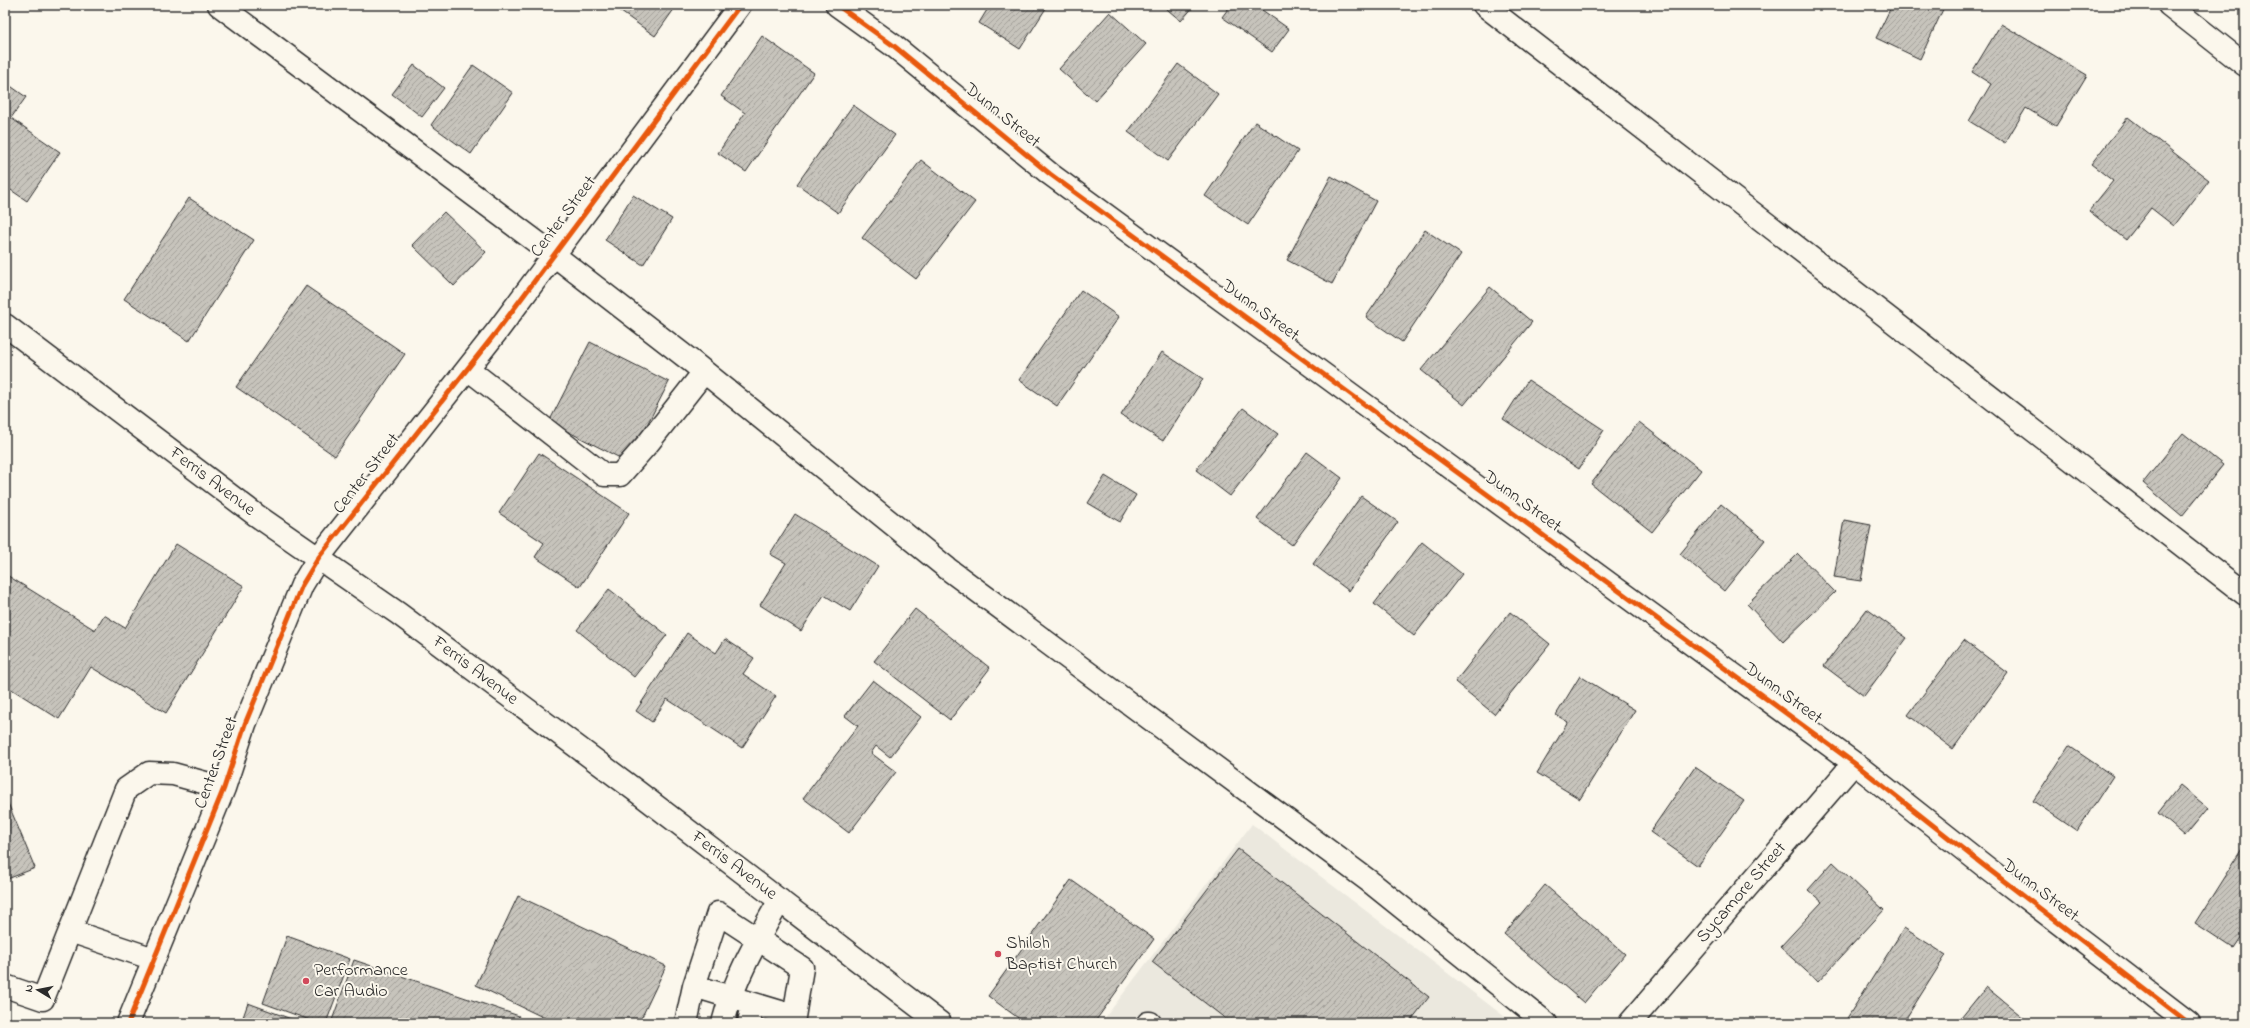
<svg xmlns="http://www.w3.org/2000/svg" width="2250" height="1028" viewBox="0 0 2250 1028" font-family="'Indie Flower',sans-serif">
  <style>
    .built { fill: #ebe8de }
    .building { fill: url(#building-hatch); stroke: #2b2b2b }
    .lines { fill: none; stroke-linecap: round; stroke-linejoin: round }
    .minor-casing { stroke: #2b2b2b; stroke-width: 25 }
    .major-casing { stroke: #2b2b2b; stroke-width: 25 }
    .minor { stroke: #fbf7ec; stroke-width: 22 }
    .major { stroke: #fbf7ec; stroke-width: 22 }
    .cycleway-casing { stroke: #fbf7ec; stroke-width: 8 }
    .cycleway { stroke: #e8590c; stroke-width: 5 }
    .poi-dot { fill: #d1495b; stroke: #fbf7ec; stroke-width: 1.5 }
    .labels { text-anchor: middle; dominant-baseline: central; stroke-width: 4; stroke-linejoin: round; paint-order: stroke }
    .street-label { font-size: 18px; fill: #2b2b2b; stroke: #fbf7ec }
    .poi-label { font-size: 18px; fill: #2b2b2b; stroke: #fbf7ec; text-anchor: start }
  </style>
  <defs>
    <pattern id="building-hatch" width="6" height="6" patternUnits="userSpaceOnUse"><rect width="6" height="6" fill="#c7c4bc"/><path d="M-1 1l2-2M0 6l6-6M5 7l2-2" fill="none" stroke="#a29f99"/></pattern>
  </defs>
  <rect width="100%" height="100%" fill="#fbf7ec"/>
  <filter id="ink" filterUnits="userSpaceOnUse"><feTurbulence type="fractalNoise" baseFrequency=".025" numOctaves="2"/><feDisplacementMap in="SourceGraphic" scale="8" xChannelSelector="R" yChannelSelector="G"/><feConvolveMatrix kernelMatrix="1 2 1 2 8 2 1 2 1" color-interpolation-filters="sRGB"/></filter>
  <g filter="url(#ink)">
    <path class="built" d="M1252,824L1513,1023H1101Z"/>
    <path class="building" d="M615,5H677L655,36L614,7Z
      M990,5H1048L1020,49L979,23Z
      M1162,5H1195L1181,21Z
      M1231,5H1255L1289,29L1272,52L1222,17Z
      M1892,5H1945L1920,59L1876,38Z
      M1110,12L1146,44L1095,101L1059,69Z
      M2001,24L2087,75L2056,126L2026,108L2005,143L1969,121L1991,84L1972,72Z
      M762,36L814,73L746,172L718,153L745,113L721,96Z
      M1178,64L1218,94L1168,161L1128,132Z
      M414,65L444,88L422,117L392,94Z
      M473,65L513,93L471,154L431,125Z
      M5,82L26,97L11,118L60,152L27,201L5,186Z
      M853,105L895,135L838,213L797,184Z
      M2128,117L2209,180L2174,226L2151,208L2126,240L2089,211L2113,181L2091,164Z
      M1255,122L1298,151L1248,225L1205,196Z
      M921,160L975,202L916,279L862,238Z
      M1331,176L1376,201L1332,284L1287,260Z
      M633,195L672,219L643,265L605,240Z
      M189,198L254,240L189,341L124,299Z
      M444,212L486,252L454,286L412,245Z
      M1425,230L1461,254L1402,342L1366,317Z
      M306,286L405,354L335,456L236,387Z
      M1490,287L1532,322L1464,405L1421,370Z
      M1081,290L1119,317L1057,406L1019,380Z
      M590,342L669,382L628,462L549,422Z
      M1162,352L1203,379L1163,441L1121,415Z
      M1528,380L1604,430L1579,469L1503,419Z
      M1243,408L1278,434L1230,496L1196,470Z
      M1639,422L1701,470L1652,532L1591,484Z
      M2183,433L2223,465L2182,516L2143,483Z
      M1307,452L1342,478L1292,545L1257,519Z
      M539,453L629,513L580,587L535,557L544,543L499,513Z
      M1105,476L1136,495L1120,522L1088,503Z
      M1361,496L1398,522L1349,591L1313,564Z
      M1721,504L1765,540L1724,591L1680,554Z
      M795,514L878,566L850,611L824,595L801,631L760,605L786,563L770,554Z
      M1844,520L1871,525L1861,581L1834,577Z
      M1422,542L1462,574L1414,636L1374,604Z
      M176,544L244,586L166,713L91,667L59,719L5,685V574L95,630L104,615L125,628Z
      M1798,554L1835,592L1783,642L1747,604Z
      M609,589L667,635L634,677L577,630Z
      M915,609L990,668L950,720L874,661Z
      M1867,609L1907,638L1864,696L1824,666Z
      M1510,612L1550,644L1494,714L1455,682Z
      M687,633L716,653L725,639L754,658L743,674L776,696L742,748L667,699L652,722L636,711Z
      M1964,640L2008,673L1953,749L1908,715Z
      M1580,676L1635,710L1580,799L1537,773L1568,722L1556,715Z
      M873,680L921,717L890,757L876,746L871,753L896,772L849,833L803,798L858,726L845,716Z
      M2069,746L2113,776L2077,831L2033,801Z
      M1695,767L1744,801L1698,866L1650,832Z
      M2180,785L2208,808L2185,836L2158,813Z
      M5,796L35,868L5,880Z
      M2245,844V930L2233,948L2195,923Z
      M1238,849L1429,997L1409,1023H1231L1152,962Z
      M1833,862L1884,910L1818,982L1780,947L1822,902L1808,890Z
      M1071,880L1154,939L1094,1023H1025L988,996Z
      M1545,885L1625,954L1584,1003L1504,934Z
      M518,896L666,966L639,1023H593L580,1017L577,1023H555L476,985Z
      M1904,928L1946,955L1903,1023H1844Z
      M287,936L350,959L326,1023H318L263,1003Z
      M354,960L519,1016L516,1023H331Z
      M1986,987L2025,1019L2022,1023H1957Z
      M248,1003L302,1023H241Z
      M669,1019L681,1023H668Z"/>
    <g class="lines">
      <g class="minor-casing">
        <path id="minor" d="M219,5L554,255L691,361L948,569L1369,881L1546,1023
          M837,5L894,46L1050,174L1854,763L1987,868L2189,1023
          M1484,5L2245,594
          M5,325L256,515L399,614L635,790L940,1023
          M468,369L604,475H620L649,442L704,372
          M70,931L154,959
          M5,986L43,999L126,789L149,773L173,774L224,788
          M694,986L794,1016
          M128,1023L224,788L245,724L302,585L319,557L498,330L740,5
          M686,1023L694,986L718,913L802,968L793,1023
          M723,1023C734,979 757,940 780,900
          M749,1023L753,1004
          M1148,1023H1150
          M1630,1023L1854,763"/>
      </g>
      <g class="major-casing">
        <path id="major" d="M2169,5L2245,65"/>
      </g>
      <use href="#minor" class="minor"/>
      <use href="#major" class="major"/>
      <g class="cycleway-casing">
        <path id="cycleway" d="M837,5L894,46L1050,174L1854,763L1987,868L2189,1023
          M128,1023L224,788L245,724L302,585L319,557L498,330L740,5"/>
      </g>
      <use href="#cycleway" class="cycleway"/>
    </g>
  </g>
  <g class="poi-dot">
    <circle cx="998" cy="954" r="4"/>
    <circle cx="306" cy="981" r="4"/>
  </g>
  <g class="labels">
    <g class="street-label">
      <text transform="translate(1002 116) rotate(39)">Dunn Street</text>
      <text transform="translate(564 217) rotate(-53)">Center Street</text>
      <text transform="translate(1260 311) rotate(36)">Dunn Street</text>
      <text transform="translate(367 474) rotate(-52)">Center Street</text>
      <text transform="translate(212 482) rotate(37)">Ferris Avenue</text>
      <text transform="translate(1522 502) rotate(36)">Dunn Street</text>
      <text transform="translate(475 671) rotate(37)">Ferris Avenue</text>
      <text transform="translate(1783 694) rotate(36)">Dunn Street</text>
      <text transform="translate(217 763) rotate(-70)">Center Street</text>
      <text transform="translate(734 866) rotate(37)">Ferris Avenue</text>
      <text transform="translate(2040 891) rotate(37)">Dunn Street</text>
      <text transform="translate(1742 893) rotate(-49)">Sycamore Street</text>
    </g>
    <g class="poi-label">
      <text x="1006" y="944">Shiloh<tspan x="1006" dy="21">Baptist Church</tspan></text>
      <text x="314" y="971">Performance<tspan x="314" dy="21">Car Audio</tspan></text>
    </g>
  </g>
  <rect width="2250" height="1028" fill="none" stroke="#fbf7ec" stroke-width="20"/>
  <rect x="10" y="10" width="2230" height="1008" fill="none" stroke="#2b2b2b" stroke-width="1.5" filter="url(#ink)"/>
  <g transform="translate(38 990) rotate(280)" stroke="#fbf7ec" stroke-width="3" paint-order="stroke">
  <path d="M0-3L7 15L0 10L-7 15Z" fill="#2b2b2b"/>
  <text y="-6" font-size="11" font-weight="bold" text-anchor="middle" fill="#2b2b2b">N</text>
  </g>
</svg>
